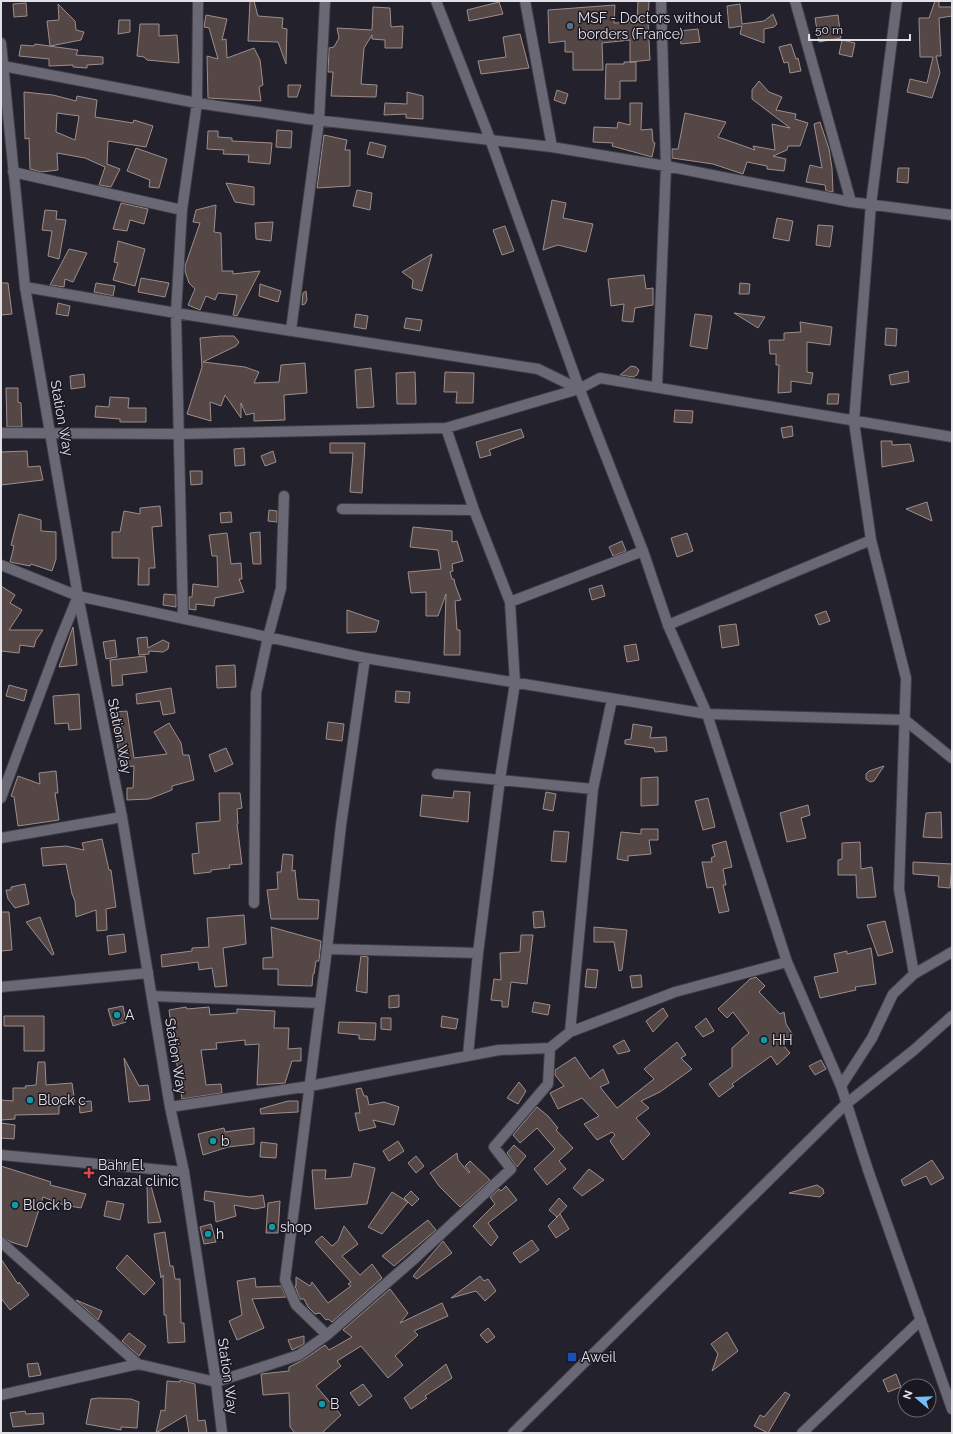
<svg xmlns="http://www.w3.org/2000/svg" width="953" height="1434" viewBox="0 0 953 1434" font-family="Raleway,sans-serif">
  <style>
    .building { fill: #554745; stroke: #9d8e8c; fill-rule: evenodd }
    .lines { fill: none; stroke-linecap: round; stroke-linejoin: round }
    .minor-casing { stroke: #3f3e46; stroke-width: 12 }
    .tertiary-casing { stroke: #3f3e46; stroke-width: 12 }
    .secondary-casing { stroke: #3f3e46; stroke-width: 12 }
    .minor { stroke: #6a6874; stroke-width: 10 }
    .tertiary { stroke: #6a6874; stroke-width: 10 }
    .secondary { stroke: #6a6874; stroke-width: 10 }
    .service-dot { fill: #5c6f8a; stroke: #191721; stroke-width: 1.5 }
    .culture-dot { fill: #0f9aa8; stroke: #191721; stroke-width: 1.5 }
    .health-dot { fill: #e0444e; stroke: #191721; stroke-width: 1.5 }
    .transit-dot { fill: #1a4fb4; stroke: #191721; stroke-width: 1.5 }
    .labels { text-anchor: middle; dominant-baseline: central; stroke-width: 3; stroke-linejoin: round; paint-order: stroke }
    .poi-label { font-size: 14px; fill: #e2e1e8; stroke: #191721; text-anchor: start }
    .street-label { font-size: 14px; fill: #e2e1e8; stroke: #191721 }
  </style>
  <rect width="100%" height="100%" fill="#23212b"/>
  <path class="building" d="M250,1H254L258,16L283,18L282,28L287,29L286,64L278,42L248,41Z
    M638,1H649L648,22L650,60L630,62V40L602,43L603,70H573V52H565V41L549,43L548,10L615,5L614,23L637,22Z
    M935,1H939V7H952V16L939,18L941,56H936L940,73L932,98L907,92L910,79L927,83L933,57H920L919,18H929Z
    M499,2L503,14L469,21L467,10Z
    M26,3L27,16L14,17L13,4Z
    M58,4L75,21L76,30L84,32L81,40L50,46L47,21L59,20Z
    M740,4L742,24L764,21L773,14L777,24L774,27L764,29V43L740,34L742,26L729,28L727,6Z
    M373,7L390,8L391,27L403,26L402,48H385V40L372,39V35L364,48L361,84L377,85L376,97L331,96L333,72H328L329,48L334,47L339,38L337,28L372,30Z
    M206,15L227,19L222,40L226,39L227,58L254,48L260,60L263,85L259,87L261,101L208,98L207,56L218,59L209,28L204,27Z
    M838,15L841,38L819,42L815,18Z
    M119,20H130V32L118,34Z
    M140,24H159V36L177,35L179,63L147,60L144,57L137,56Z
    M698,29L700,42L681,44L679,31Z
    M520,34L529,68L481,74L478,61L506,57L503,37Z
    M842,40L855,43L852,57L839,54Z
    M35,44L78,50L76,55L103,57V64L87,65V68L73,67V65L49,66V59L19,56L21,45L34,46Z
    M791,44L796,59L798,58L801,71L790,73L788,62L784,63L779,47Z
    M624,62H636V81H620V99H605L606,64H624Z
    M759,81L769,92L782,97L776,110L796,114L795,119L808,123L800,146H788L787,150L773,156L786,159L784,171L767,169V166L747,162L743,174L713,164L672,158V149H678L685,113L726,122L718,137L755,150L753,146L775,150L772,124L790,128L752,99V90Z
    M288,85H301L297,97H288Z
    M557,90L568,94L565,104L554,100Z
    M24,92L53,95L76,101L77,96L97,100L95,117L133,123L134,120L153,126L146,147L108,141L107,164L120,169L111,187L99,185L105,167L85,158L57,153L58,170L41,172L30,169L29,138L25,139ZM57,113L79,116L75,140L56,132Z
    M407,92L423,96V119L406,118V114L384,115L385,103L407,104Z
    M630,103H642L641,130L652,129L653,142L655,143L652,157L612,146L613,143L593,142L594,127L617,128L618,122L630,125Z
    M820,122L829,149L832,168L833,192L826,191L825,185L806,182L810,165L822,168L814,124Z
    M277,130L292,131L291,148L276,147Z
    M208,131H218V137L232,138V141L272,143L270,164L248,162L249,155L223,154L224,150L207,149Z
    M324,135L347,140L345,150H350V186L317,188Z
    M370,142L386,146L383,158L367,154Z
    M136,148L167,159L159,188L149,187L150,180L127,171Z
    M898,168H909L908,183L897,182Z
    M226,183L254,187V205L235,202Z
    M357,190L372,193L370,210L353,206Z
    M552,200L566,203L563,218L593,224L586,252L558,245L543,250Z
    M121,203L148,209L144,224L130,220L127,231L113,229Z
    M216,205L214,232L221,233L222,271H233V274L260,271L237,316L233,315L237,295L218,293L215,300L206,296L200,310L188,305L195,289L189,283L185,271V266L200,223L193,222L196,210Z
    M45,210L57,211L56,219L66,220L59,259L48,256L52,231L42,230Z
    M777,218L793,221L789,241L773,238Z
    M273,222L271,241L256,239L255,223Z
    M818,225L833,226L830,247L816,245Z
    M505,226L514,251L502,255L493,230Z
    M118,241L145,249L135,286L113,280L118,263L114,262Z
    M69,249L87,253L73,282L65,279L64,287L50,285Z
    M432,254L422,291L412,288L413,280L402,272Z
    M644,275L646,289L653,288V305L635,308L633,322L622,321L624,304L611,306L608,279Z
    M141,278L169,283L165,297L138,292Z
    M1,283H8L12,314L1,315Z
    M96,283L115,286L113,296L94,292Z
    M740,283L750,284L749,294H739Z
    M260,284L281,291L278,302L259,296Z
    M306,291L307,300L305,304L302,305L303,293Z
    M58,303L70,306L68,316L56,314Z
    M734,313L765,317L758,328Z
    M356,314L368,316L366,329L354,327Z
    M695,314L712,316L707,349L690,346Z
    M406,318L422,320L420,331L404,328Z
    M800,322L832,327L830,345L807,342V372L813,373L811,384L791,381V392L778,393L779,365H776V354H770L769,340H784V333L801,332Z
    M886,328L897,329L896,346L885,345Z
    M221,336H234L239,342L236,346L203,362L245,367L259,372L254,383L279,382L281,365L305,363L307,393L284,395L285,420L254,421V413L246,415L241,403V418L225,395L221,406L210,402L211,421L187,414L202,367L200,338Z
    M631,366L636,367L639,370L637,375L633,377L620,375Z
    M371,368L374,407L357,408L355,370Z
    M908,371L909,382L891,385L889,375Z
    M415,372L416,404H397L396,373Z
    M445,372L474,373L473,403H456L457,392H444Z
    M84,374L85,387L71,389L70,376Z
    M6,388H18V402L21,403L22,427H7Z
    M828,394H839L838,404H827Z
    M110,397L129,398L128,408H146V422H120V419L95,417L96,406L109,407Z
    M675,410L693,411L692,423L674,422Z
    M792,426L793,436L783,438L781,428Z
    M521,429L524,437L489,450L491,455L480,458L476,442Z
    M881,441H892V445L910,444L914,461L882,467Z
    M330,443H365L362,493L350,492L353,453H330Z
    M244,448L245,465L235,466L234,449Z
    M27,451L28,467L40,466L43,480L1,485V452Z
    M273,451L276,462L265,466L261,456Z
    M190,471H202V484L191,485Z
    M927,502L932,521L906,509Z
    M160,506L162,526L152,527L155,568H149V585H138L139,558H112V532H120L124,511L140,514V508Z
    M269,510L277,511V522L268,521Z
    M231,512L232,522L221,523L220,513Z
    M19,514L41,520V531L56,532V559L52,571L31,564L30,566L10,562L14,546L11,545Z
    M413,527L452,531V542L457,541L463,561L452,564L453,571L450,572L452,579H454L455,584L461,600L455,601L457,630H460V655H444L446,594L438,616H426V592L411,593L408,572L441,569L438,550L410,547Z
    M260,532L261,564H253L250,533Z
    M227,533L231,564L241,563L242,579H239L244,592L215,598L214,606L196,604V610L189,609V597H192L193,584L218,587L217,556H212L209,535Z
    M687,533L693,551L677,557L671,538Z
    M622,541L626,551L613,556L609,547Z
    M602,585L605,596L592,600L589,589Z
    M1,586L15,595L10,603L22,610L9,630H43L36,640L34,647L20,645L19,653L1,651Z
    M164,594L176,595V607L163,605Z
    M347,610L379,621L376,632L347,633Z
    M826,611L830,621L819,625L815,615Z
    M736,624L739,645L722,648L719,626Z
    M73,627L77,665L59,667Z
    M147,637L148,648L163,640L169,643L168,649L163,652L149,651V654L139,655L137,638Z
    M115,640L117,657L106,659L103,642Z
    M636,644L639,660L627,662L624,646Z
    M145,656L147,672L122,675L123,685L112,686L110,660Z
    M235,665L236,687L217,688L216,666Z
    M9,685L27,690L24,701L6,696Z
    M171,688L175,713L163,715L160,701L137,704L136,694Z
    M396,691L410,692L409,703L395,702Z
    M79,694L81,729L69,730L68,723L55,724L53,696Z
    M127,711L134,758L167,754L154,732L169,723L181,743L183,755H189L194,780L172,786V790L149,799L127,800V788H133L134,766L124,767L123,761H119L115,712Z
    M328,722L344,724L342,741L326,739Z
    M633,724L652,727L650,738L666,737L667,751L655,752L654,748L625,744V740L631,739Z
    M226,748L233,764L215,772L209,755Z
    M884,766L874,781L870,782L866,779V774L869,771Z
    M56,771L58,793H55L59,820L18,826L14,797L11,796L18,776L40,784L39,773Z
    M658,777V805L641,806V778Z
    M454,791L470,792L468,822L420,816L422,795L453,798Z
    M546,792L556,794L553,811L543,809Z
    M219,793H240L242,808L237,809L238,824H237L242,864L229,865L230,868L211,870V872L194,874L192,854L199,853L196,823L220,821Z
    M708,798L715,827L703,830L695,801Z
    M808,805L810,815L801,818L806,838L787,842L780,813Z
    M941,812L942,838L923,837L926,813Z
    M641,829H658V840H649L651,854L628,856V861L617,859L621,832L641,834Z
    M554,831L569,832L566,862L551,861Z
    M102,839L109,870H111L116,907L106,909L107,930L97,931L96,910L76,917L75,901L72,894L66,864L43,866L41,848L66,846L84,850L82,843Z
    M726,841L732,867L723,869L726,885H723L729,911L719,913L713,887L707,888L702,862H712L711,858L715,856L712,845Z
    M860,842L861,869L872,867L876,897L857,898L856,875H838V860L842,859V843Z
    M283,854L293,855L292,871L295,870L298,899L319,900L318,919H271L267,890L278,889L277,872H281Z
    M913,862L952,864L950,888L938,887L939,876L913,874Z
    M25,884L29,904L15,908L8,899L6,890H11V887Z
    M543,911L545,927L534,928L533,912Z
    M1,912H9L12,950L1,951Z
    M244,915L246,944L223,948L227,986L215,987L212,968L199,970L198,962L162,967L161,955L192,951V948L209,947L207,918Z
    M40,917L54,954L52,955L26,922Z
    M885,921L893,952L878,956L867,925Z
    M271,927L321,941L319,961H316L314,974H313L312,986L278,985V969H263V958L273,957Z
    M594,927L627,930L622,970L619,971L614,942H594Z
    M124,934L126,952L109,955L107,936Z
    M521,935H533L527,984L511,982L508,1007H502V1001L491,1000L494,979L501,980L500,953L520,952Z
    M871,948L876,984L855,987L856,990L820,998L814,977L838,972L834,954L847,951V954Z
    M361,956L368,957L367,993L356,991Z
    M587,969L598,970L596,988L585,987Z
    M641,975L642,987L632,988L630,976Z
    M756,977L765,986L759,992L780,1014L784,1012L786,1024L793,1035L783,1045L790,1053L777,1065L771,1056L732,1084L734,1086L719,1097L709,1084L732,1067V1048L749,1033L733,1012L727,1018L718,1009L750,979Z
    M399,995V1007L389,1008V996Z
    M534,1002L550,1005L548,1015L532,1012Z
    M123,1006L126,1022L113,1026L108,1009Z
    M186,1007L187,1009L209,1007L210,1015L237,1013V1009L275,1011L274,1028H289L288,1049L301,1048V1061H292L285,1083L257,1085L259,1044L245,1045V1040L216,1043L217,1049L201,1050L206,1085L221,1084L222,1093L182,1099L169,1010Z
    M663,1008L668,1016L653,1032L646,1021Z
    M4,1016H44V1051H24V1026H4Z
    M442,1016L458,1019L456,1029L441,1027Z
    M381,1018H391V1030L381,1029Z
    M706,1018L714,1031L703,1037L695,1027Z
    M339,1022L376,1023L375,1040L359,1039V1035L338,1033Z
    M624,1040L630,1051L618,1054L613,1046Z
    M677,1042L686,1055L681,1058L692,1069L660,1092L641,1101L649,1108L636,1118L650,1134L623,1160L610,1141L615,1135L612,1132L597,1140L584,1124L599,1116L582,1098L558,1109L550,1093L564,1086L555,1075V1070L575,1057L590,1079L603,1069L609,1083L600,1087L617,1108L654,1079L644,1069Z
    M124,1058L139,1086L148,1085L150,1100L129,1102Z
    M821,1060L826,1069L815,1075L809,1066Z
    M38,1062H45L46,1085L72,1083L75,1103L59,1106V1114L15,1115V1119L1,1120V1100L13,1101V1088H26L25,1086L36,1085Z
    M519,1082L526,1091L518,1104L507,1098Z
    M361,1088L364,1096H367L369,1105L384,1102L399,1107L394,1125L373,1120L376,1127L359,1131L355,1113H360L356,1089Z
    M91,1101L92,1111L80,1113L79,1102Z
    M288,1101H298V1112L261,1114L260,1109Z
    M537,1107L548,1116L558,1128L556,1130L573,1148L559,1161L566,1169L547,1185L534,1169L555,1149L537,1128L520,1143L513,1135Z
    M1,1123L15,1125L14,1139L1,1138Z
    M224,1128L225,1132L254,1128V1144L228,1147L203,1155L198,1134Z
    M398,1141L404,1151L389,1161L383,1151Z
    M261,1142L277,1144L276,1158L260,1157Z
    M514,1145L526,1156L517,1167L507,1153Z
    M457,1153L458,1160L469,1173L470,1172L465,1166L470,1161L490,1180L460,1207L439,1186L430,1173Z
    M416,1156L424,1166L416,1173L408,1163Z
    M932,1160L944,1178L931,1185L926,1176L904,1186L901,1180Z
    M354,1163L375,1168L367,1204L315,1209L312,1170H326L325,1179L351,1177Z
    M1,1166L51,1182L50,1185L86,1194L81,1208L64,1205L43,1197L27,1247L11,1242L1,1236Z
    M589,1169L604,1180L582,1196L573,1188Z
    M817,1185L823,1189L824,1193L820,1197L789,1193Z
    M147,1186H151L161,1222L148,1223Z
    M506,1186L517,1200L488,1223L498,1237L491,1246L473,1226L495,1204L490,1197L499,1189L501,1191Z
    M205,1191L250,1197L263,1195L265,1207L255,1209L234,1205L236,1216L216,1222L214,1202L204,1200Z
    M411,1191L419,1199L412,1206L408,1202L382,1234L368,1227L392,1192L408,1202L404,1198Z
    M559,1198L567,1206L557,1217L549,1210Z
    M107,1201L124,1204L120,1220L104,1216Z
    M280,1201L278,1233H266L268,1203Z
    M560,1214L569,1229L556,1238L548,1226Z
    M428,1220L436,1230L394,1266L382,1256Z
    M211,1224L216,1242L204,1244L200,1227Z
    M344,1226L358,1244L342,1256L360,1275L372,1264L382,1278L332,1322L328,1319L326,1320L320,1313L315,1314L308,1307L304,1299H300L295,1286H296V1277L310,1286L312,1282L328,1303L351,1286L348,1284L351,1282L315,1242L322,1236L332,1246L338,1241Z
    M165,1232L170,1266H173L175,1279H180L181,1323H184L185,1342L168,1343L166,1315H164L163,1275L161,1278L154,1234Z
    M532,1240L539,1250L520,1263L513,1253Z
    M443,1241L452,1253L417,1279L413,1276Z
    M127,1255L155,1283L144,1295L116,1268Z
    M1,1259L18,1284L19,1282L29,1295L10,1310L1,1298Z
    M480,1276L484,1281L488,1279L496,1291L485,1301L476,1291L451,1298Z
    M255,1278L256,1287L281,1286L286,1297L252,1299L264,1328L237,1340L229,1321L242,1315L237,1281Z
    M390,1289L408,1313L400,1323L442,1303L448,1316L414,1331L418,1335L395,1356L403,1365L388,1378L361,1346L337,1361L341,1366L316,1386L341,1415L322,1433H295L290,1427L289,1393L263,1395L261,1374L289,1371V1367L303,1360L325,1345L329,1350L352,1337L343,1330Z
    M76,1300L102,1311L98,1320Z
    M488,1328L495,1337L487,1343L480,1335Z
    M727,1332L738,1351L712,1371L718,1354L711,1344Z
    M129,1333L146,1346L139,1356L122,1341Z
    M304,1336V1344L292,1350L288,1340Z
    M38,1363L41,1375L29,1377L27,1364Z
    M446,1364L452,1378L425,1396L427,1398L411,1409L404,1398Z
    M896,1374L901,1387L888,1392L883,1380Z
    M180,1380L195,1384L198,1421L205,1420L207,1433H189L186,1415L156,1433L161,1410L165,1411L167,1381L180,1382Z
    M363,1384L372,1396L359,1406L350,1393Z
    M785,1392L790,1395L768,1433L754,1426L760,1415L764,1417Z
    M99,1398L131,1399L139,1402L137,1428L121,1427V1430L86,1424L91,1399Z
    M25,1411L26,1414L43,1413L44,1424L13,1427L10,1413Z"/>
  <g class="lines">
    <g class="minor-casing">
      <path id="minor" d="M525,1L552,147
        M795,1L851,202
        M3,66L197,103L307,119L552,147L666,166L851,202L952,215
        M13,172L182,210
        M291,330L319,121L325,1
        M657,387L666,166L661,1
        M579,389L600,378L952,437
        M446,428L474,510L510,602L515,683L500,779L478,953L468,1055
        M1,433L179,434L446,428L579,389L538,369L176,313L25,287
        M342,509L474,510
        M1,565L78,596L365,658L707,714L905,720L952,758
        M510,602L643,551
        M183,617L176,313L182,210L197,103L198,1
        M668,625L871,540
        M437,774L593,789
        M1,798L58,645L78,596
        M1,838L122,817
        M254,903L256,693L268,637L281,588L284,496
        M327,949L478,953
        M914,974L952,952
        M1,987L148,973
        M152,996L319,1003
        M570,1032L675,992L787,962
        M841,1086L872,1038L893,994L914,974L899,889L906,678L871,540L854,422L871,204L897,1
        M170,1107L310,1086L499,1050L550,1048L570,1032L593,789L612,699
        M1,1155L184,1172
        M1,1242L138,1364
        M327,1335L296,1305L285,1280L327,949L341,825L365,658
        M1,1395L138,1364L216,1382L299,1355L327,1335L413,1260L511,1169L494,1147L548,1084L550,1048
        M802,1433L921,1320"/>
    </g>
    <g class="tertiary-casing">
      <path id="tertiary" d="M436,1L490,139L578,385L643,551L668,625L707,714L787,962L841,1086L868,1170L952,1409
        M513,1433L846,1104L914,1050L952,1016"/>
    </g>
    <g class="secondary-casing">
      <path id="secondary" d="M1,43L25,287L78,596L122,817L170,1107L184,1172L216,1382L222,1433"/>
    </g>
    <use href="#minor" class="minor"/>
    <use href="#tertiary" class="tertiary"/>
    <use href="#secondary" class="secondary"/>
  </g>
  <circle class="service-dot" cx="570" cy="26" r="4"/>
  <g class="culture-dot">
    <circle cx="117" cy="1015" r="4"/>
    <circle cx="764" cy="1040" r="4"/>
    <circle cx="30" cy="1100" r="4"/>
    <circle cx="213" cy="1141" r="4"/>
    <circle cx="15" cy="1205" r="4"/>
    <circle cx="272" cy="1227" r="4"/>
    <circle cx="208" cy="1234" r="4"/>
    <circle cx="322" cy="1404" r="4"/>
  </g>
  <path class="health-dot" d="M87 1167h4v4h4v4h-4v4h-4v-4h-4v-4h4z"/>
  <rect class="transit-dot" x="567" y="1352" width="10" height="10" rx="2"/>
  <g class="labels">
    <g class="poi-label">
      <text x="578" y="18">MSF - Doctors without<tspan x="578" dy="16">borders (France)</tspan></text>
      <text x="125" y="1015">A</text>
      <text x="772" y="1040">HH</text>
      <text x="38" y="1100">Block c</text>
      <text x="221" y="1141">b</text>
      <text x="98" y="1165">Bahr El<tspan x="98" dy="16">Ghazal clinic</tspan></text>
      <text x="23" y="1205">Block b</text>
      <text x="280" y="1227">shop</text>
      <text x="216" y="1234">h</text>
      <text x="581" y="1357">Aweil</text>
      <text x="330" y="1404">B</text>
    </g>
    <g class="street-label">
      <text transform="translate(62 418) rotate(80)">Station Way</text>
      <text transform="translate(120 736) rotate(79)">Station Way</text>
      <text transform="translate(176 1056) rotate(81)">Station Way</text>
      <text transform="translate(228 1376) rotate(82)">Station Way</text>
    </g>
  </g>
  <rect width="953" height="1434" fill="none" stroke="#e2e1e8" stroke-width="4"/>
  <g transform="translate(917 1398) rotate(289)"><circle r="19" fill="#191721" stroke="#696871"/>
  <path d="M0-3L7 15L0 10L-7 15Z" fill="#75c0f6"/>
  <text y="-6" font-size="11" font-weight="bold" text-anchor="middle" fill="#e2e1e8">N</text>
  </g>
  <path d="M809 34v6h101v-6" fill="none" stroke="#e2e1e8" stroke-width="2"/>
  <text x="815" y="34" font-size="12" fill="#e2e1e8" stroke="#191721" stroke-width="3" paint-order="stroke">50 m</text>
</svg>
